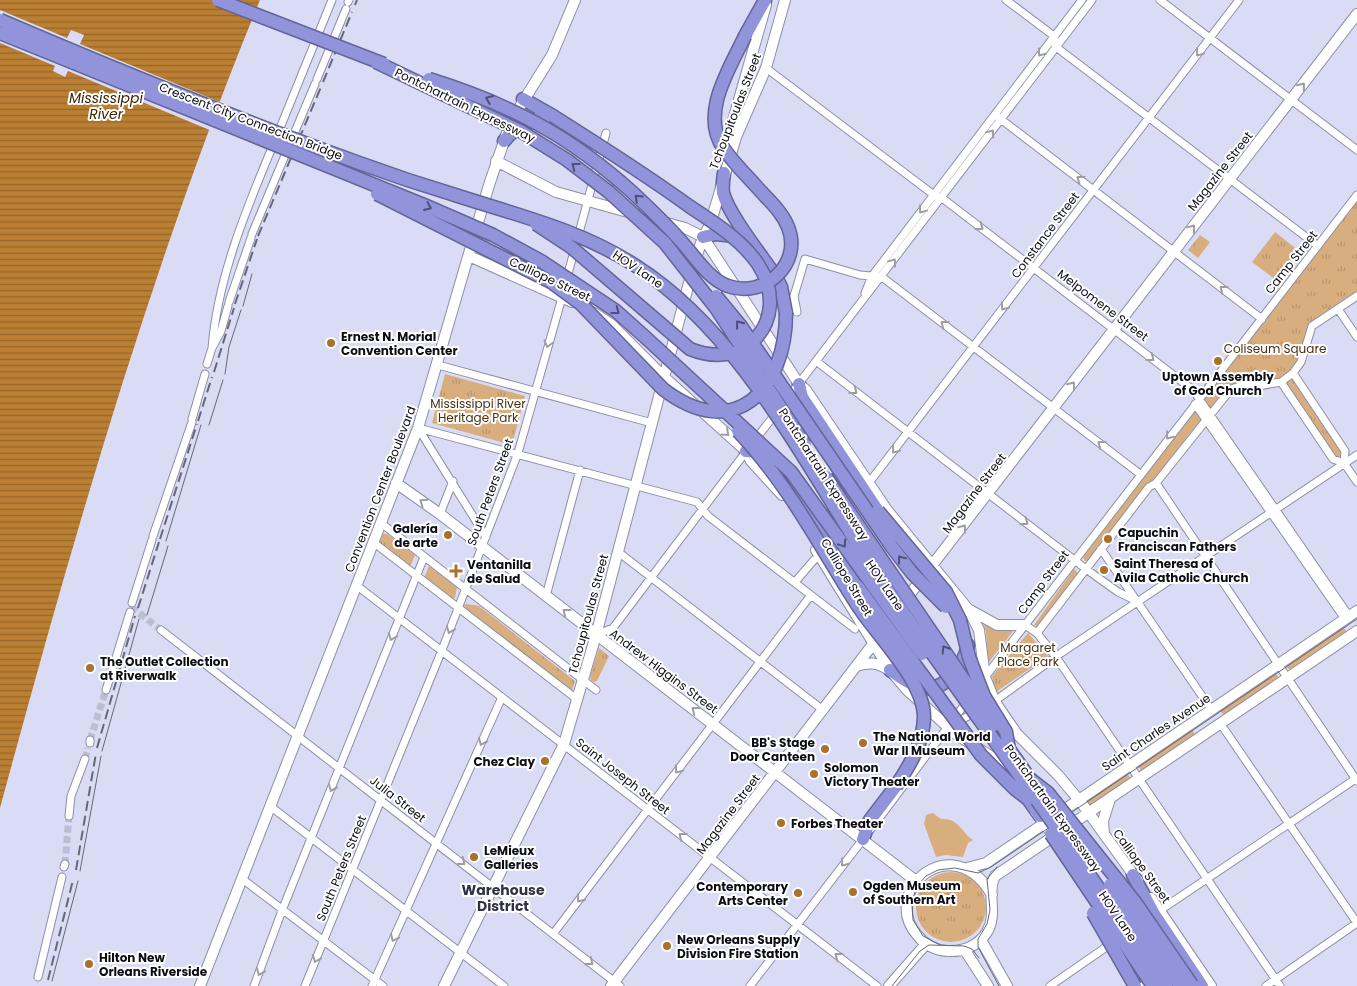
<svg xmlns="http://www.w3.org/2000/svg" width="1357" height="986" viewBox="0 0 1357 986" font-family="Poppins,sans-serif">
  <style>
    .grass { fill: #d9ae7e }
    .park { fill: url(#park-tufts) }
    .water { fill: url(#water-rules) }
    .pier { fill: #dadcf6 }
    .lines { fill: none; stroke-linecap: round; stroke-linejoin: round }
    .street-tunnel { stroke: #bbbdd4; stroke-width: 7; stroke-dasharray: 7 3.5; stroke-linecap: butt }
    .street-casing { stroke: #8d8fa6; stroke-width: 9 }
    .secondary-casing { stroke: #8d8fa6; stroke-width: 12 }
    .highway-casing { stroke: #626596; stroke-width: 15 }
    .street { stroke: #fff; stroke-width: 7 }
    .secondary { stroke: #fff; stroke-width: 10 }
    .highway { stroke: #9194db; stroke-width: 12 }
    .tram { stroke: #666878; stroke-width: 1 }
    .rail { stroke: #666878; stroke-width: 2; stroke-dasharray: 10 5; stroke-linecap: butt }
    .highway-bridge-casing { stroke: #626596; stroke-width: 15; stroke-linecap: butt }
    .highway-bridge { stroke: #9194db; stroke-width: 12 }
    .oneway { stroke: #9e9ea1 }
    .oneway2 { stroke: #4e5078 }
    .poi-dot { fill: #a8722d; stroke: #fff; stroke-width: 2 }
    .labels { text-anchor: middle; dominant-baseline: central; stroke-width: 4; stroke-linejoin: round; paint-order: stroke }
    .street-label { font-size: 12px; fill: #0c0d15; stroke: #fff }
    .poi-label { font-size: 12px; font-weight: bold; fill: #0c0d15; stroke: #fff; text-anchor: start }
    .park-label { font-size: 12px; fill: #482f0f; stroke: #fff }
    .water-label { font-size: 14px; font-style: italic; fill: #3c2403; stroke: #fff }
    .neighbourhood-label { font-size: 14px; font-weight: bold; fill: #303145; stroke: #fff }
  </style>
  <defs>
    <pattern id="park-tufts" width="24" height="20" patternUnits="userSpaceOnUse" patternTransform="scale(1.25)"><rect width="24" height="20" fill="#d9ae7e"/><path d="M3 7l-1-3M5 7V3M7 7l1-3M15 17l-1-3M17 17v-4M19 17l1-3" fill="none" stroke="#b9946c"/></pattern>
    <pattern id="water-rules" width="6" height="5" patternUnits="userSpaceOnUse" patternTransform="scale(1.25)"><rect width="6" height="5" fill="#ba7f32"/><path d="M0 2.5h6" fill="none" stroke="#966629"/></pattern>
  </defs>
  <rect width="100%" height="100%" fill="#dadcf6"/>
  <path class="grass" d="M1196,410L1203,417L1089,561H1085L1083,557Z
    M1074,569L1079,574L1039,627L1034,625Z
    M983,622L1000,629L1014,630L988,663L986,632Z
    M1342,625L1348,634L1291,672L1285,664Z
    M1274,671L1280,680L1225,717L1219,709Z
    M1191,728L1196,736L1143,773L1137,765Z
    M1127,773L1131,780L1090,807L1086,801Z
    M933,813L941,819C959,818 960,831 973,840L968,843L963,857L946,855L936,857L924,824L926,815Z"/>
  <path class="park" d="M1357,195V296L1312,326L1301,362L1281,382L1236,386L1210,413L1200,398Z
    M1275,232L1299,251L1276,280L1252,262Z
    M1200,235L1210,242L1198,258L1188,250Z
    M445,374L525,396L512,445L432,423Z
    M1292,379L1341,452L1340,457L1334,456L1286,383Z
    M383,534H387L415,555L410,567L382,546L380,542Z
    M429,566L457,587L455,598H451L424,578Z
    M467,604L479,606L575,681L572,691L465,609L464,605Z
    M1028,633L1048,656L996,692L992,676Z
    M599,648L609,656L597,681L594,682L591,680L590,676Z
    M916 907a35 35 0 1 1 70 0a35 35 0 1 1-70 0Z"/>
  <path class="water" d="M0,0H260C152,262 74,535 0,808Z"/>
  <path class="pier" d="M0,10L67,38L71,30L84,35L80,44L222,103L212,131L68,71L65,77L53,71L55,66L0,43Z"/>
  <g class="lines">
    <path class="street-tunnel" d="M131,607L161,630
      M90,740L106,690
      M85,759L88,748
      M65,864L69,816"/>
    <g class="street-casing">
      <path id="street" d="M1006,0L1054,36L1056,47L1318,246
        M1160,0L1357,150
        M348,2L349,0
        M766,68L934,195L942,198L1193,390L1349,616
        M317,79L346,9
        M998,117L1262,319
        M252,234L315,84
        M566,281L606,133
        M865,293L872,276L1082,0
        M229,302L251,238
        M228,306L221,331L212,348C218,275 248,205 276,138C295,92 313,46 332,0
        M1338,309L1357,337
        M797,312L794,296L805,259L860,275L882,277L1140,474
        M816,361L1086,569L1118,592L1139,602
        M207,364L212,348
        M438,365L652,423
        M1293,373L1345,451L1344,463L1357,482
        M1281,382L1333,459L1344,463
        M787,399L1092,0
        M1195,404L1345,619
        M192,419L205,374
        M418,428L697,502L708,516L855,629
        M418,428L486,537
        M755,440L776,413
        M1156,483L1357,781
        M868,484L1239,0
        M440,514L453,481
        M381,523L596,690
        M153,536L192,422
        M373,542L578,700
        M1101,549L1211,709
        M617,551L823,710
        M795,582L814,560
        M356,585L877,986
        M546,596L580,470
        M132,603L152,540
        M1025,625L1037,633L1056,657L1280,986
        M161,630L620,986
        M1037,633L1149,487L1156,483L1231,389L1243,385L1258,386L1281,382L1293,373L1301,362L1312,326L1357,296
        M596,635L613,628L748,449
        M985,677L1357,195
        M106,690L130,612
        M992,703L1061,653L1357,455
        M955,723L976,712
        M1220,723L1357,923
        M90,743V740
        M270,806L504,986
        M69,816L71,796L85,759
        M871,829L968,700
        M64,867L65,864
        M241,878L383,986
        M1156,913L1357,778
        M553,934L811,595
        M38,977L62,877
        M254,986L283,908L424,557
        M305,986L442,650L518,453L563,294
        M372,986L502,697
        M750,986L864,838
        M1050,986L1112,943
        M1266,986L1357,923"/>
    </g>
    <g class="secondary-casing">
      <path id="secondary" d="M724,152L766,5
        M496,161L556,192L685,228L703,237L799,384L806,390L887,510L968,609L979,630L985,677L995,702L1017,734L1058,775L1083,805L1138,881
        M469,256L572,302
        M594,313L612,325L664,377L746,451L751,461L782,495
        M396,483L440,514L916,881
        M816,550L890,670L907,690L957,735L995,759L1015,783
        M903,603L1357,14
        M970,610L997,625H1025
        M856,666C869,662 877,662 889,670
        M1035,811L1056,839
        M1104,834L1103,821L1110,799
        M967,868L986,863L1357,611
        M992,895C953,827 878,891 918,936C925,945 937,951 948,951C964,952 979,945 987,932C998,914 986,893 995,876L1357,631
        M1151,898L1211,986
        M981,940L1007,986
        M964,949L988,986
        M1135,966L1142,986
        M200,986L418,428L489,185L511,121L552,55L575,0
        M444,986L564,744L596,635L694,264L703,237L710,225L736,137L766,68L785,0
        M611,986L883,631
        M889,986L926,944"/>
    </g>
    <g class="highway-casing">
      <path id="highway" d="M745,36L765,0
        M523,99L553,116
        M504,141C515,127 534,117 553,116
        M724,173C723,180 722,186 723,193C729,215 762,256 776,277L781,287L786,313
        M703,237L716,234L735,236
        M799,384L802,397L878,511
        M746,451L759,452L786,478L858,587
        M890,670C900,677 912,686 924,688C946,691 964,664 968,645
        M1009,749L1030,779
        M1028,799L1040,816
        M863,839L870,820L896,786
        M1133,875L1154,914L1202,986"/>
    </g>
    <use href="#street" class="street"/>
    <use href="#secondary" class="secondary"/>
    <use href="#highway" class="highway"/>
    <path class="tram" d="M243,306L252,274
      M225,374L229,347L241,310
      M209,425L223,380
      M166,541L201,425
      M147,615L168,546
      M102,751L139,619
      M997,867L987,879L990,910L987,924L978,939V947L999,986
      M80,871L101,756
      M940,945L923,936L913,920L912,901L917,886L926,876L938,870L955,868L978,873L991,867L1357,619
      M52,981L78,881
      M892,986L920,951L929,945L964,946L972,949L979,958"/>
    <path class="rail" d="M355,5L357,0
      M323,82L352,12
      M258,236L321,87
      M235,304L257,239
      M214,372L234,308
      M198,421L212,377
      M160,539L197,424
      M138,608L159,542
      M97,748L135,616
      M76,870L96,753
      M48,980L73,880"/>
    <g class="highway-bridge-casing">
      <path id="highway-bridge" d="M218,0L384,64
        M0,20C119,71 240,120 362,164C392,175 422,185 452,194C516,215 579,229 636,266C744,335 809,472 878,576C911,625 946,672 979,719C1042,807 1105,896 1166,986
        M0,33L424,205L493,235L541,261L616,311L644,336L791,472L922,654
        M376,62L522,132L567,160L609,192L665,243L716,308L805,445
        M429,79C509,104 569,135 632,192C648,207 665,223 680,240C694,255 708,279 728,286C764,299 803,264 788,227C782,211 767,199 756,186C745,174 733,162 724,149C699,114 730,68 745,36
        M377,194L551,282L581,304L663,389C734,444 786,390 786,313
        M536,224L571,247L690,349C710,357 734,358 751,343C775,322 775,290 758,264C741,239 714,223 689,206C645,174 599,145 553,116
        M716,296L740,325L892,547L912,573L946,607
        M738,431C788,484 818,543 856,603C876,635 923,679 924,716C924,742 910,765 896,786
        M826,477C881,560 939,641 994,725
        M878,511L946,592L960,620L969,657L984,696L1006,732L1009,749
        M858,587L981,755L1015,789L1028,799
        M1030,779L1048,793L1135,902L1192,985
        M1051,834L1153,986
        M1110,885L1180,986
        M1093,913L1135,986"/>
    </g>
    <use href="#highway-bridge" class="highway-bridge"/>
  </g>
  <defs><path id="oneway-chevron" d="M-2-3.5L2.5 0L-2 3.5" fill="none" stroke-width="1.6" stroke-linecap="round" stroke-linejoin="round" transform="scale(1.25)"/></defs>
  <g class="oneway">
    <use href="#oneway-chevron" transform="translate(1041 53) rotate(127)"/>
    <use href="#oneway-chevron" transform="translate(1199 53) rotate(127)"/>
    <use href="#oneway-chevron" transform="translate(1302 86) rotate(-52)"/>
    <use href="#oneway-chevron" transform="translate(991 133) rotate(-53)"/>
    <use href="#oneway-chevron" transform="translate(1080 179) rotate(-143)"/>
    <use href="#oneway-chevron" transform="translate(922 210) rotate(127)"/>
    <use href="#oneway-chevron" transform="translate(980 227) rotate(37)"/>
    <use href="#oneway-chevron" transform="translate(1192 228) rotate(-53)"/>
    <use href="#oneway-chevron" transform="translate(893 262) rotate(-53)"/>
    <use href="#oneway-chevron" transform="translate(1223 289) rotate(-142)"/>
    <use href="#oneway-chevron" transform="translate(1004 307) rotate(127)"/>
    <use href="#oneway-chevron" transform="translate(944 324) rotate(-143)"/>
    <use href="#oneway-chevron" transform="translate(548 344) rotate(106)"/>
    <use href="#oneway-chevron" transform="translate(1151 358) rotate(38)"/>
    <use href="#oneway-chevron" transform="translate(1072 385) rotate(-52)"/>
    <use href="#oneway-chevron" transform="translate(854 391) rotate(37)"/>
    <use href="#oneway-chevron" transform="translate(726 433) rotate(42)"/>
    <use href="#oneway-chevron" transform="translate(1169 436) rotate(128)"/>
    <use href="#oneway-chevron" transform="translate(1101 444) rotate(-142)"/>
    <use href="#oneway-chevron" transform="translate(895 450) rotate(128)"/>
    <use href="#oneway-chevron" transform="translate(423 502) rotate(-145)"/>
    <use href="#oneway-chevron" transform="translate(1025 522) rotate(37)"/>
    <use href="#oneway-chevron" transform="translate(963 528) rotate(-53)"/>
    <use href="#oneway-chevron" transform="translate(566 612) rotate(-142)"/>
    <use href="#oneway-chevron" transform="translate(450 630) rotate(112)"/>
    <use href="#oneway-chevron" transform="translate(392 637) rotate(112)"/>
    <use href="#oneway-chevron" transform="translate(695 710) rotate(-143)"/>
    <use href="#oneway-chevron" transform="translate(482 742) rotate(114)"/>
    <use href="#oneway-chevron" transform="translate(678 770) rotate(127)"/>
    <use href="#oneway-chevron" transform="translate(332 788) rotate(112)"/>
    <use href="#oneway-chevron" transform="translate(682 836) rotate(-142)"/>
    <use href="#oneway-chevron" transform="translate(462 862) rotate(38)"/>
    <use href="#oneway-chevron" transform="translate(844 863) rotate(128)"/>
    <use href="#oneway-chevron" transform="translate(580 899) rotate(128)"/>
    <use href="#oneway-chevron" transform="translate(394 938) rotate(115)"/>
    <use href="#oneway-chevron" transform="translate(838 956) rotate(-143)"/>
    <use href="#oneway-chevron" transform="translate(316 959) rotate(112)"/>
    <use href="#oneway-chevron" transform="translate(590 962) rotate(38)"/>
    <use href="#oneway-chevron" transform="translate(260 972) rotate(112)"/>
  </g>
  <g class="oneway2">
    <use href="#oneway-chevron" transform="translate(489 99) rotate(-157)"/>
    <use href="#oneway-chevron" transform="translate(575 166) rotate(-142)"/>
    <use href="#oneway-chevron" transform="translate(638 198) rotate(-136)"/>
    <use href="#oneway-chevron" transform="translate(428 207) rotate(23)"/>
    <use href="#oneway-chevron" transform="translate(616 311) rotate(38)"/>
    <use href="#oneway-chevron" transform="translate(739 324) rotate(-128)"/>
    <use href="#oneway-chevron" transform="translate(843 544) rotate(56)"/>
    <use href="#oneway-chevron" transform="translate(901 559) rotate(-127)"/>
    <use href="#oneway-chevron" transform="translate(945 649) rotate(-123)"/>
  </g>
  <g class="poi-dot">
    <circle cx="331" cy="343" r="5"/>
    <circle cx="1218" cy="361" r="5"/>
    <circle cx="448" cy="535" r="5"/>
    <circle cx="1108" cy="539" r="5"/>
    <circle cx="1104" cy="570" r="5"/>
    <path d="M453.5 563.5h5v5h5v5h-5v5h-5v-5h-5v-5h5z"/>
    <circle cx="90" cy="668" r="5"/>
    <circle cx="863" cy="743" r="5"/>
    <circle cx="825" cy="749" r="5"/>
    <circle cx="545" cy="761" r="5"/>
    <circle cx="814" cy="774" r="5"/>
    <circle cx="781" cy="823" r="5"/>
    <circle cx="474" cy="857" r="5"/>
    <circle cx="853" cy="892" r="5"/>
    <circle cx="798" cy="893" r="5"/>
    <circle cx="667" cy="946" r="5"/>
    <circle cx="89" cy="964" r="5"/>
  </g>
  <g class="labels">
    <g class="street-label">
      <text transform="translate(465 105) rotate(26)">Pontchartrain Expressway</text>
      <text transform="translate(735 111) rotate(-69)">Tchoupitoulas Street</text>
      <text transform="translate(251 121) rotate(21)">Crescent City Connection Bridge</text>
      <text transform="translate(1220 171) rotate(-52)">Magazine Street</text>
      <text transform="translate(1045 235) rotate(-53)">Constance Street</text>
      <text transform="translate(1291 262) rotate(-52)">Camp Street</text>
      <text transform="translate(638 269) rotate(34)">HOV Lane</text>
      <text transform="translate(550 279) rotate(25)">Calliope Street</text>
      <text transform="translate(1103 305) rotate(37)">Melpomene Street</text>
      <text transform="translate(824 474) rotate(57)">Pontchartrain Expressway</text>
      <text transform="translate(380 489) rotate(-69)">Convention Center Boulevard</text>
      <text transform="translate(490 492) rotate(-70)">South Peters Street</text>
      <text transform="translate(974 493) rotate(-53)">Magazine Street</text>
      <text transform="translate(847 577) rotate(59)">Calliope Street</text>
      <text transform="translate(1043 582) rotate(-53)">Camp Street</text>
      <text transform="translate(885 585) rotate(56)">HOV Lane</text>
      <text transform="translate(588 614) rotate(-75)">Tchoupitoulas Street</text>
      <text transform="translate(664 671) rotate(37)">Andrew Higgins Street</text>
      <text transform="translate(1156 732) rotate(-34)">Saint Charles Avenue</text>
      <text transform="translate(623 776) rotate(38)">Saint Joseph Street</text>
      <text transform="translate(398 799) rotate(38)">Julia Street</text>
      <text transform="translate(1053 808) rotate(54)">Pontchartrain Expressway</text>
      <text transform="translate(728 814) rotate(-53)">Magazine Street</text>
      <text transform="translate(1142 866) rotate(54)">Calliope Street</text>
      <text transform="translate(341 868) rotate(-68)">South Peters Street</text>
      <text transform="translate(1118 916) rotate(56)">HOV Lane</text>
    </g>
    <g class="poi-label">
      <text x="341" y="336">Ernest N. Morial<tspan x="341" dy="14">Convention Center</tspan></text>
      <text x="1218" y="376" text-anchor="middle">Uptown Assembly<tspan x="1218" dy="14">of God Church</tspan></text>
      <text x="438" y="528" text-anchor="end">Galería<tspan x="438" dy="14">de arte</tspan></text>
      <text x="1118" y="532">Capuchin<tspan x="1118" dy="14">Franciscan Fathers</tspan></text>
      <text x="1114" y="563">Saint Theresa of<tspan x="1114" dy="14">Avila Catholic Church</tspan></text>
      <text x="467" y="564">Ventanilla<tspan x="467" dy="14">de Salud</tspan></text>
      <text x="100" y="661">The Outlet Collection<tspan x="100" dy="14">at Riverwalk</tspan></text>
      <text x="873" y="736">The National World<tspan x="873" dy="14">War II Museum</tspan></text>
      <text x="815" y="742" text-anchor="end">BB's Stage<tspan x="815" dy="14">Door Canteen</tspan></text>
      <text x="535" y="761" text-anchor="end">Chez Clay</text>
      <text x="824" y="767">Solomon<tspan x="824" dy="14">Victory Theater</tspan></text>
      <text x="791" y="823">Forbes Theater</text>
      <text x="484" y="850">LeMieux<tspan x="484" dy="14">Galleries</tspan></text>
      <text x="863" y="885">Ogden Museum<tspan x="863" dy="14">of Southern Art</tspan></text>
      <text x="788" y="886" text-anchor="end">Contemporary<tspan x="788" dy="14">Arts Center</tspan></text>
      <text x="677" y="939">New Orleans Supply<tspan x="677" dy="14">Division Fire Station</tspan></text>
      <text x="99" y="957">Hilton New<tspan x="99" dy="14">Orleans Riverside</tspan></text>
    </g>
    <g class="park-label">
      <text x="1275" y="348">Coliseum Square</text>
      <text x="478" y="403">Mississippi River<tspan x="478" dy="14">Heritage Park</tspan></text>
      <text x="1028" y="647">Margaret<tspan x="1028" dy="14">Place Park</tspan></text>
    </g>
    <g class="water-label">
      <text x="106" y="98">Mississippi<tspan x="106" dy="16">River</tspan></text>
    </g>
    <g class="neighbourhood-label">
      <text x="503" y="890">Warehouse<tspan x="503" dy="16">District</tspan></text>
    </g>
  </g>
</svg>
